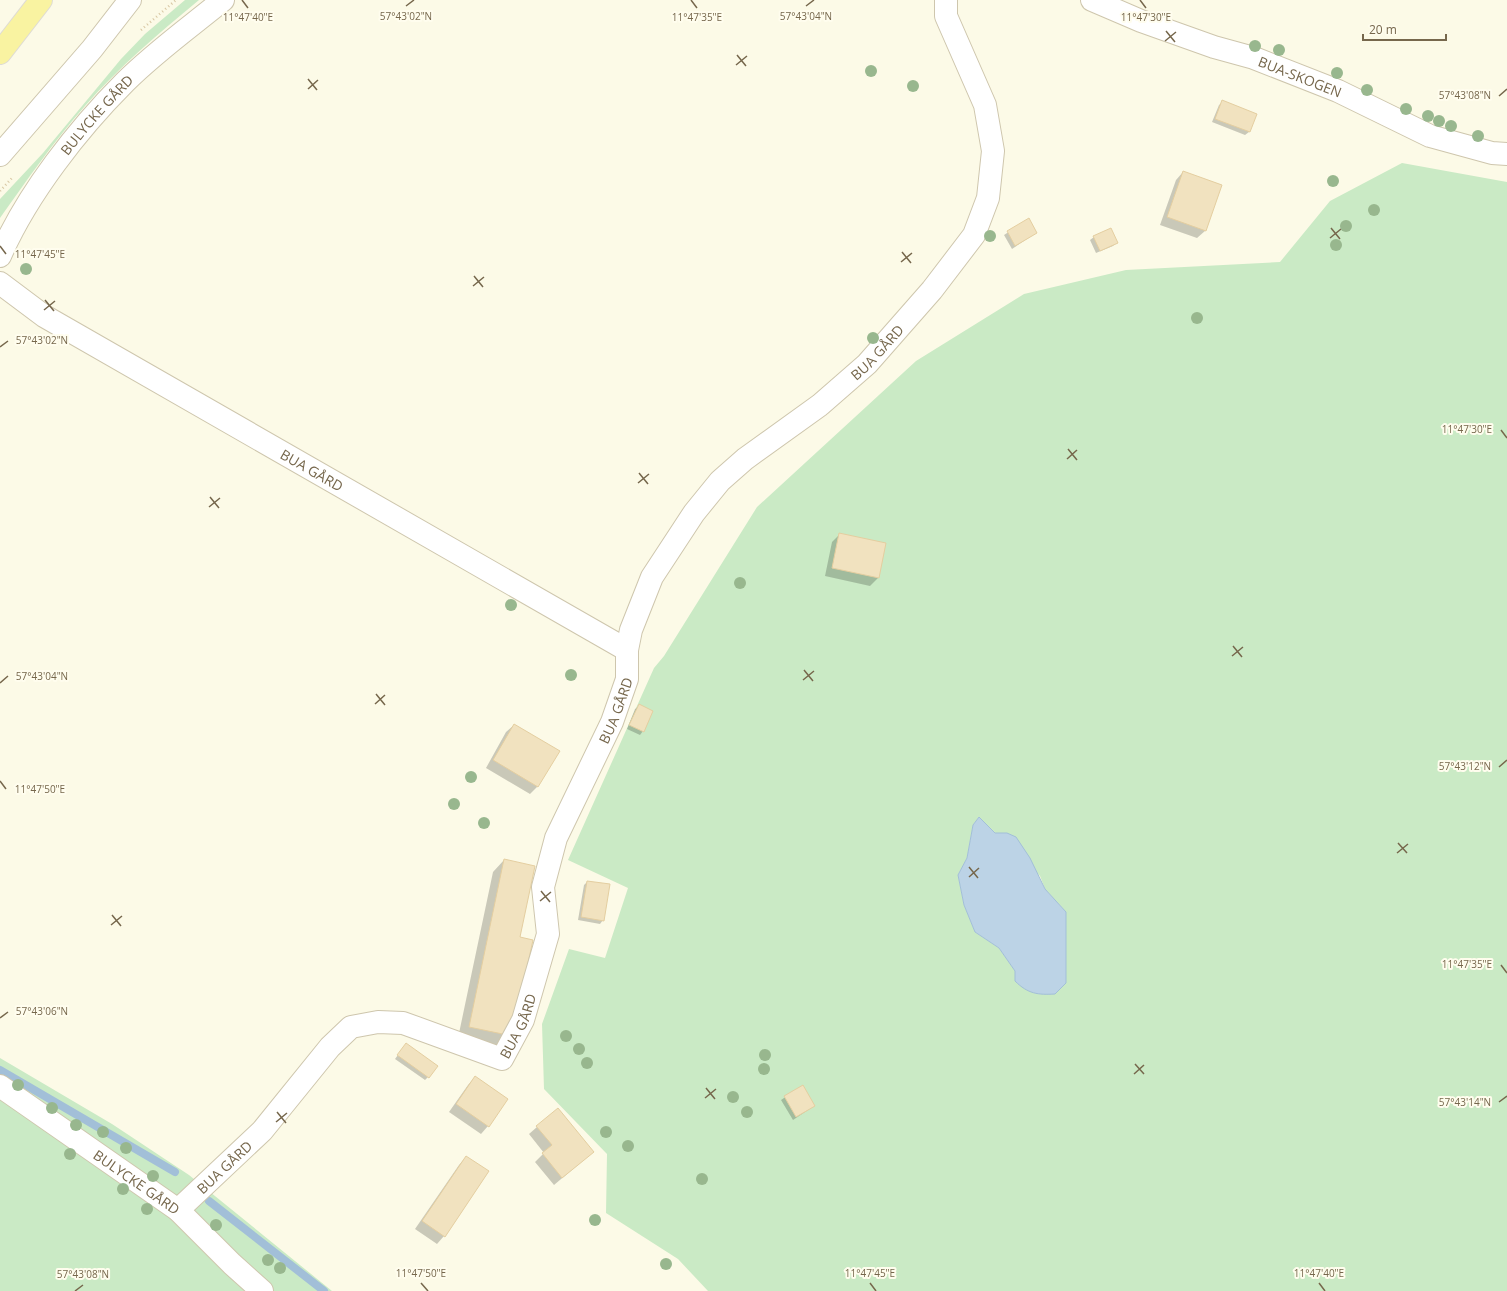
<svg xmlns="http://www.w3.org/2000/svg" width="1507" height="1291" viewBox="0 0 1507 1291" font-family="'Open Sans',sans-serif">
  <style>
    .green { fill: #caeac5; fill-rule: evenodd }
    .water { fill: #bcd3e6; stroke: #a2bfd8 }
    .shadow { fill: #0003 }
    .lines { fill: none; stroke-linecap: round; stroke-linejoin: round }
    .stream { stroke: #a2bfd8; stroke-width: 8 }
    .building { fill: #f1e2bf; stroke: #e4cea0 }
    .minor-casing { stroke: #cec6ad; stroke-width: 24 }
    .major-casing { stroke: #dedbd4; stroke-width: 24 }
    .path { stroke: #d7c6a2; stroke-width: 2.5; stroke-dasharray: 1 3; stroke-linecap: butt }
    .minor { stroke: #fff; stroke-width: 22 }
    .major { stroke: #f9f3a1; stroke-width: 22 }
    .tree { fill: #98b78e }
    .ticks { fill: none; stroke: #76674c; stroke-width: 1.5 }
    .labels { text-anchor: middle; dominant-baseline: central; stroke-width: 4; stroke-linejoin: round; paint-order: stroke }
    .street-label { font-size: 14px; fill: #76674c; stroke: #fffdee }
    .ticks-label { font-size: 10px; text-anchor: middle; fill: #76674c; stroke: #fffdee; stroke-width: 4; stroke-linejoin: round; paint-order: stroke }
  </style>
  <rect width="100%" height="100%" fill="#fcfae7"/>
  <path class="green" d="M185,0H199C159,33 119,67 85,106C54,141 27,180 0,218V199L43,153L121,59L145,34Z
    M1402,163L1507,182V1291H708L678,1259L606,1213L607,1154L544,1089L542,1024L569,949L605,958L628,888L568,860L654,668L664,656L757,507L916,361L1024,294L1126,270L1280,262L1330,201ZM979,817L1040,876L1045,889L1066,912V983L1015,971L999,948L975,932L964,905L958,875L967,858L973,825Z
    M0,1058L112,1124L189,1175L332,1291H0Z"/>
  <path class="water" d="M979,817L995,833H1007L1016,837L1030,858L1045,889L1066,912V983L1055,994C1038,995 1028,994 1015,981V971L999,948L975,932L964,905L958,875L967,858L973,825Z"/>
  <path class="shadow" d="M1223,102L1256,115L1249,132L1245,135L1212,122L1219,105Z
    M1183,172L1221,185L1205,231L1197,238L1160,225L1176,180Z
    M1029,219L1036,233L1012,249L1004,235Z
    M1094,237L1117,242L1113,246L1096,253L1090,240Z
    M840,534L885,544L878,578L870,586L825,576L832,542Z
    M639,706L643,731L640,735L627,729L635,709Z
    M514,725L538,786L530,794L486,768L506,732Z
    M504,860L519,938L532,941L500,1047L458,1038L493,872Z
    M587,882L603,920L600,924L578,920L584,885Z
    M406,1044L428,1077L425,1080L395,1059Z
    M475,1077L488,1126L481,1134L449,1112L468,1085Z
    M802,1086L814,1106L793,1120L781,1100Z
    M537,1127L593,1152L554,1185L535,1162L544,1153L529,1134Z
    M466,1157L444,1236L437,1244L415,1229L459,1165Z"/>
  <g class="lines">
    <path class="stream" d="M0,1070L175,1172
      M209,1201L324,1291"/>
  </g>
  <path class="building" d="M1222,100L1257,114L1250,132L1215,119Z
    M1183,171L1222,185L1206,231L1167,217Z
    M1029,218L1037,233L1015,246L1007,231Z
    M1111,228L1118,243L1100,251L1093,236Z
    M839,533L886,543L879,578L832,568Z
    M639,704L653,711L644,732L629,725Z
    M514,724L560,751L538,787L493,760Z
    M504,859L535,866L520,937L533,940L512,1036L469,1027Z
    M587,881L610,884L604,921L581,917Z
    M406,1043L438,1066L429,1078L397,1055Z
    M475,1076L508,1099L489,1127L456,1104Z
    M803,1085L815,1106L796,1117L784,1096Z
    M558,1108L594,1152L562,1178L542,1153L552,1145L536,1126Z
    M466,1156L489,1171L445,1237L422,1221Z"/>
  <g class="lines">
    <g class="minor-casing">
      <g id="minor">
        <path id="s1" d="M1092,0L1141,21L1214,47L1254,58L1338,91L1430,136L1492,153L1507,154"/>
        <path d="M0,155L92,49L130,0"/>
        <path id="s2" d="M0,256C27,194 78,129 125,82C155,52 190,27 223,0"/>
        <path id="s3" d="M0,283L44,316L627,650"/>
        <path id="s4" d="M0,1086L178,1210L232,1264L262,1291"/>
        <path id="s5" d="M178,1210L262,1131L330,1047L351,1027L378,1022L403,1023L502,1059L523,1020L548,934L543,887L556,838L612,722L627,679V650L631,630L652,577L694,513L720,481L745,459L820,405L867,364L932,290L974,235L988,198L993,151L985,105L946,16V0"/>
      </g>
    </g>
    <g class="major-casing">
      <path id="major" d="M0,53L41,0"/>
    </g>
    <path class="path" d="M141,30L176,0
      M0,191L12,178"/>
    <use href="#minor" class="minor"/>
    <use href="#major" class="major"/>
  </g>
  <g class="tree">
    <circle cx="1255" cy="46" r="6"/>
    <circle cx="1279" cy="50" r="6"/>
    <circle cx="871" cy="71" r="6"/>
    <circle cx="1337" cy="73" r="6"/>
    <circle cx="913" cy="86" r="6"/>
    <circle cx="1367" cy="90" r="6"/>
    <circle cx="1406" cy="109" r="6"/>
    <circle cx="1428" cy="116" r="6"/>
    <circle cx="1439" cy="121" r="6"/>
    <circle cx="1451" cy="126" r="6"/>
    <circle cx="1478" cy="136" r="6"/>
    <circle cx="1333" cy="181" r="6"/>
    <circle cx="1374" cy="210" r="6"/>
    <circle cx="1346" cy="226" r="6"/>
    <circle cx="990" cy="236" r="6"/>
    <circle cx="1336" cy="245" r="6"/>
    <circle cx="26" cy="269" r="6"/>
    <circle cx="1197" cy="318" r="6"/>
    <circle cx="873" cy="338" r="6"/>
    <circle cx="740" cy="583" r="6"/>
    <circle cx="511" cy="605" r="6"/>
    <circle cx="571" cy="675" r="6"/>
    <circle cx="471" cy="777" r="6"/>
    <circle cx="454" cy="804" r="6"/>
    <circle cx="484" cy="823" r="6"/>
    <circle cx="566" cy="1036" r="6"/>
    <circle cx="579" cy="1049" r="6"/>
    <circle cx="765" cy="1055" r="6"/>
    <circle cx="587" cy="1063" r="6"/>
    <circle cx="764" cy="1069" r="6"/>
    <circle cx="18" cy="1085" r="6"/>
    <circle cx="733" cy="1097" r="6"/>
    <circle cx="52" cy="1108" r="6"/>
    <circle cx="747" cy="1112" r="6"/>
    <circle cx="76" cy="1125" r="6"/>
    <circle cx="103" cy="1132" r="6"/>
    <circle cx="606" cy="1132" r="6"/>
    <circle cx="628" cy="1146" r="6"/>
    <circle cx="126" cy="1148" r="6"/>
    <circle cx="70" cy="1154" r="6"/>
    <circle cx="153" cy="1176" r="6"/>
    <circle cx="702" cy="1179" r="6"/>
    <circle cx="123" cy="1189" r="6"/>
    <circle cx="147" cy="1209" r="6"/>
    <circle cx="595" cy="1220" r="6"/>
    <circle cx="216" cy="1225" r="6"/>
    <circle cx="268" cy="1260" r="6"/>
    <circle cx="666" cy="1264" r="6"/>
    <circle cx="280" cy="1268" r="6"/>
  </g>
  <path class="ticks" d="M242,0L248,8M691,0L697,8M1140,0L1146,8M406,6L414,0M806,6L814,0M1166,31L1175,42M1165,41L1176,32M737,55L746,66M736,65L747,56M308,79L317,90M308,89L318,80M1499,96L1507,89M1331,228L1340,239M1330,238L1341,229M0,246L6,254M902,252L911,263M901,262L912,253M474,276L483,287M473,286L484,277M45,300L54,311M44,310L55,301M0,347L8,341M1501,430L1507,438M1068,449L1077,460M1067,459L1077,450M639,473L648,484M638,483L649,474M210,497L219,508M209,507L220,498M1233,646L1242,657M1232,656L1243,647M804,670L813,681M803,680L814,671M0,683L8,676M376,694L385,705M375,704L385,695M1499,767L1507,760M0,781L6,789M1398,843L1407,853M1397,853L1408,844M969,867L978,878M969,877L979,868M541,891L550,902M540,901L551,892M112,915L121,926M111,925L122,916M1501,965L1507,973M0,1018L8,1012M1135,1064L1144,1074M1134,1074L1144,1065M706,1088L715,1099M705,1098L716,1089M1499,1102L1507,1096M277,1112L286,1123M276,1122L287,1113M421,1283L428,1291M870,1283L876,1291M1319,1283L1325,1291M75,1291L83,1285"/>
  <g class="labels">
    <g class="street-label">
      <text stroke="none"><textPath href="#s1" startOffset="222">BUA-SKOGEN</textPath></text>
      <text stroke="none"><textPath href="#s2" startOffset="172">BULYCKE GÅRD</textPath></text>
      <text stroke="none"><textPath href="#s5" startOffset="1244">BUA GÅRD</textPath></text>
      <text stroke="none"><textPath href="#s3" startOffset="364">BUA GÅRD</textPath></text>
      <text stroke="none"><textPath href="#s5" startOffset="783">BUA GÅRD</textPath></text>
      <text stroke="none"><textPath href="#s5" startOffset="447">BUA GÅRD</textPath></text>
      <text stroke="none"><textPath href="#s5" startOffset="63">BUA GÅRD</textPath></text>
      <text stroke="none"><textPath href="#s4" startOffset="167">BULYCKE GÅRD</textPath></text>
    </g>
  </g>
  <g class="ticks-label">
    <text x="406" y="20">57°43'02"N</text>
    <text x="806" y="20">57°43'04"N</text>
    <text x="248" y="21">11°47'40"E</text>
    <text x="697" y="21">11°47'35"E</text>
    <text x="1146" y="21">11°47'30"E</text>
    <text x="1465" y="99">57°43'08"N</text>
    <text x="40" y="258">11°47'45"E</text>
    <text x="42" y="344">57°43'02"N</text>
    <text x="1467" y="433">11°47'30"E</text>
    <text x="42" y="680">57°43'04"N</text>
    <text x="1465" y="770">57°43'12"N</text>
    <text x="40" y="793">11°47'50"E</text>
    <text x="1467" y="968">11°47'35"E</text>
    <text x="42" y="1015">57°43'06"N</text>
    <text x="1465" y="1106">57°43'14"N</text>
    <text x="421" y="1277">11°47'50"E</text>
    <text x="870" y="1277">11°47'45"E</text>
    <text x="1319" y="1277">11°47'40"E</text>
    <text x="83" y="1278">57°43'08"N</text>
  </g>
  <path d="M1363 34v6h83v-6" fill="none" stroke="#76674c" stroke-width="2"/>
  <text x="1369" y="34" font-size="12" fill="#76674c" stroke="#fffdee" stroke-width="3" paint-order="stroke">20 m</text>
</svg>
